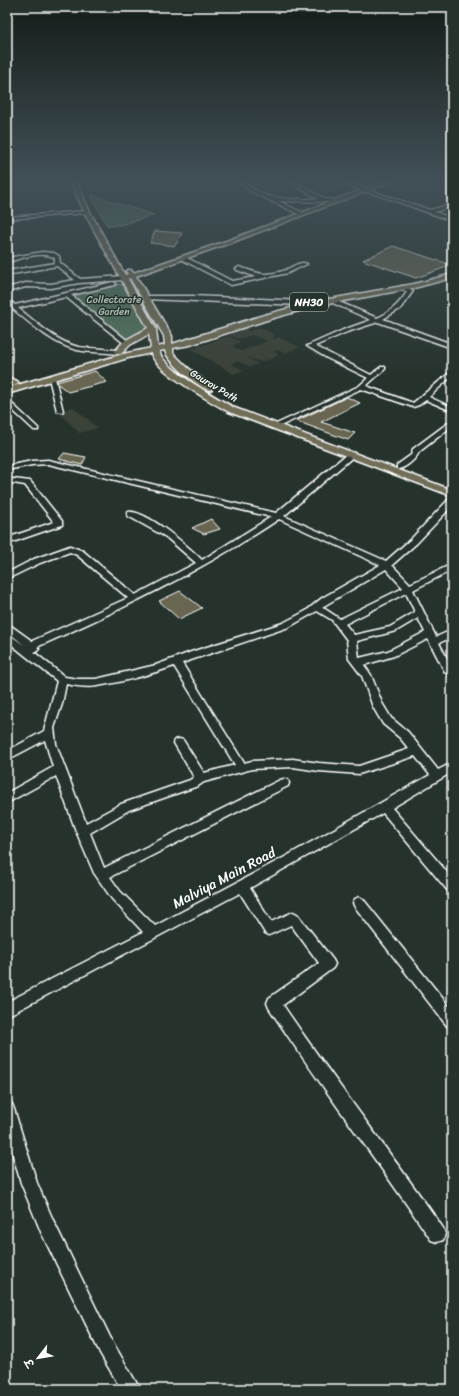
<svg xmlns="http://www.w3.org/2000/svg" width="459" height="1396" viewBox="0 0 459 1396" font-family="Sriracha,'Playpen Sans Deva',sans-serif">
  <style>
    .built { fill: #3a4238 }
    .green { fill: #52735d; stroke: #a8b9ae }
    .building { fill: #676651; stroke: #fff }
    .lines { fill: none; stroke-linecap: round; stroke-linejoin: round }
    .minor-casing { stroke: #fff; stroke-width: 3 }
    .major-casing { stroke: #fff; stroke-width: 3 }
    .highway-casing { stroke: #fff; stroke-width: 3 }
    .minor { fill: #26332d; fill-rule: evenodd }
    .major { fill: #716e59; fill-rule: evenodd }
    .highway { fill: #716e59; fill-rule: evenodd }
    .labels { text-anchor: middle; dominant-baseline: central; stroke-width: 3; stroke-linejoin: round; paint-order: stroke }
    .far-park-label { font-size: 10px; fill: #b1c0b6; stroke: #26332d }
    .far-street-label { font-size: 10px; fill: #fff; stroke: #26332d }
    .shield { fill: #26332d; stroke: #bec2c0; stroke-width: 1 }
    .shield-label { font-size: 11px; font-weight: bold; fill: #fff }
    .near-street-label { font-size: 14px; fill: #fff; stroke: #26332d }
  </style>
  <rect width="100%" height="100%" fill="#26332d"/>
  <filter id="ink" filterUnits="userSpaceOnUse"><feTurbulence type="fractalNoise" baseFrequency=".025" numOctaves="2"/><feDisplacementMap in="SourceGraphic" scale="8" xChannelSelector="R" yChannelSelector="G"/><feConvolveMatrix kernelMatrix="1 2 1 2 8 2 1 2 1" color-interpolation-filters="sRGB"/></filter>
  <g filter="url(#ink)">
    <path class="built" d="M260,327L275,335L272,338L274,339L278,337L300,347L285,353L277,350L273,351L279,355L269,360L256,354L267,360L261,362L247,357L258,364L250,367L237,361L231,364L244,370L234,374L191,349L229,336L241,342L232,346L241,351L268,341L252,335L238,339L229,335L246,329L250,331Z
      M73,407L98,428L79,433L59,412Z"/>
    <path class="green" d="M92,195L154,215L124,224L108,226L92,199Z
      M118,284L124,285L148,328L126,340L72,296Z"/>
    <path class="building" d="M155,231L182,233L175,246L150,243Z
      M393,246L452,265L416,278L363,260Z
      M95,371L107,382L68,392L58,384L57,382Z
      M347,397L360,403L321,422L355,433L348,440L296,421Z
      M64,453L86,457L82,465L59,459Z
      M211,519L220,529L204,534L192,528Z
      M180,591L202,608L179,619L159,601Z"/>
    <g class="lines">
      <g class="minor-casing">
        <path id="minor" d="M237,180H242C267,203 287,199 319,199L286,180H291L325,199L340,201L338,202L278,201L303,213L301,215L248,190Z
          M344,182L430,210L452,204V206L434,212L452,218V221L396,201L343,184Z
          M89,211L87,213L7,219V217Z
          M42,252L54,253L59,256L60,263L80,279L124,276L127,278L124,280L79,283L51,288L26,287L7,292V288L26,283L51,284L75,280L57,266L7,275V271L55,263V258C42,250 21,259 7,262V258Z
          M181,257H185L232,281L256,277L237,270L236,269L239,267C259,273 261,277 283,271C290,269 300,260 307,264L288,273L231,285L181,259Z
          M113,282L116,284L115,285L71,295L129,342V344H125L66,297L18,308C36,322 56,342 79,347C93,349 107,348 120,351L121,352L118,354C105,352 91,353 77,350C50,343 28,321 7,304V299L15,305Z
          M401,286H405L413,291L400,309L383,319L452,344V348L378,322L347,332L315,346L371,375L381,367H385V369L366,386L413,403L452,371V376L429,397L451,407V409H447L426,400L419,405L413,407L361,389L276,428H272V426L359,386L368,378L327,358L307,346L343,330L371,320L328,301V299H332L377,318C391,312 399,304 407,292L401,288Z
          M146,296H192L304,301L307,303L304,305L144,299V297Z
          M52,376L55,378L63,411L62,412L57,411L49,378Z
          M7,399L38,428V430H34L7,405Z
          M452,420V426L419,452C416,459 405,469 397,469V465L411,455L413,449Z
          M347,454H350L354,456L284,516L386,561L411,539L449,499H452V506L417,543L392,565L410,584L452,564V570L413,590L436,637L452,630V637L439,643L452,668V678L445,672L428,639L394,656L364,665L371,675L382,703L391,718L408,732L438,770L452,763V772L392,808L452,878V892L448,891L383,813L250,888L271,922L293,912L297,914L333,960L335,964L333,968L283,1005C334,1081 391,1153 443,1228L445,1234L443,1240L437,1242L431,1240C378,1161 321,1087 269,1008L267,1003L269,998L319,963L291,925L269,935L265,933L240,893L7,1016V1002L143,932L112,899L94,873L76,831L56,776L7,803V793L53,767L45,740L7,760V751L44,731L57,681L7,641V633L24,645L7,631V623L32,641L128,598L77,555L70,552L40,563L7,579V573L34,559L70,546L83,551L135,595L196,563L166,537L128,516V512C145,509 190,548 202,560L271,517L48,464L32,465L7,470V466L32,461L48,460L276,513ZM279,519L380,565L322,598L306,611L283,623L194,651L156,665L96,679H78L65,677L34,652L37,651L39,649L37,647C121,610 203,570 279,519ZM386,569L403,588L340,619L322,607ZM406,593L415,612L390,627L354,635L345,624ZM317,611L332,620L347,640L349,659L362,676L373,707L383,724L400,738L409,749L359,766L319,763L293,759L252,761L244,763L182,663L289,627ZM418,618L425,632L388,651L359,658L357,641L396,631ZM174,666L235,765L204,773L183,740L179,739L175,740L174,743L194,777L190,780L121,804L86,823L56,744L54,728L62,704L66,684C76,686 87,688 97,686C119,683 152,674 174,666ZM415,756L430,775L283,858L155,926L120,891L110,877L288,786L289,783L288,780L284,779L280,780L104,868L90,833L129,810L198,786L204,782L252,769L293,767L319,771L359,774Z
          M13,479L30,481L62,521V525L7,544V538L54,522L25,485L13,483L7,485V481Z
          M359,897L363,899L452,1010V1028L447,1026L355,907L353,903L355,899Z
          M7,1102L12,1104L14,1109L37,1183L53,1220L112,1341L140,1389H121L100,1353L41,1232L21,1183L7,1134Z"/>
      </g>
      <g class="major-casing">
        <path id="major" d="M70,180H76L90,212L125,275L128,274L126,271L127,270H131L133,273L229,240L388,180H396L233,242L136,276L172,336V344L264,315L313,302L414,284L452,274V278L414,288L317,306L270,319L190,345L173,348V353L187,367L211,386L212,388L211,390C202,392 165,359 165,350L159,351C162,368 219,399 235,408L452,490V496L229,412C213,403 154,370 151,353L128,358L7,394V388L123,354L151,348L149,334L130,345L121,354H118L114,352L124,341L148,328L84,212ZM130,278L164,336L165,345L158,347L156,329L128,279Z"/>
      </g>
      <g class="highway-casing">
        <path id="highway" d="M7,377L17,381L19,383L14,386L7,383Z"/>
      </g>
      <use href="#minor" class="minor"/>
      <use href="#major" class="major"/>
      <use href="#highway" class="highway"/>
    </g>
  </g>
  <linearGradient id="sky" x2="0" y2="1"><stop stop-color="#151c19"/><stop offset="0.48" stop-color="#415057"/><stop offset="1" stop-color="#415057" stop-opacity="0"/></linearGradient>
  <rect width="459" height="376" fill="url(#sky)"/>
  <g class="labels">
    <g class="far-park-label">
      <text x="114" y="300">Collectorate<tspan x="114" dy="12">Garden</tspan></text>
    </g>
    <g class="far-street-label">
      <text transform="translate(214 386) rotate(31)">Gaurav Path</text>
    </g>
    <rect class="shield" x="290" y="293" width="38" height="18" rx="3"/>
    <g class="shield-label">
      <text x="309" y="302">NH30</text>
    </g>
    <g class="near-street-label">
      <text transform="translate(224 878) rotate(-28)">Malviya Main Road</text>
    </g>
  </g>
  <rect width="459" height="1396" fill="none" stroke="#26332d" stroke-width="24"/>
  <rect x="12" y="12" width="435" height="1372" fill="none" stroke="#fff" stroke-width="1.5" filter="url(#ink)"/>
  <g transform="translate(38 1358) rotate(239)" stroke="#26332d" stroke-width="3" paint-order="stroke">
  <path d="M0-3L7 15L0 10L-7 15Z" fill="#ffffff"/>
  <text y="-6" font-size="11" font-weight="bold" text-anchor="middle" fill="#ffffff">उ</text>
  </g>
</svg>
